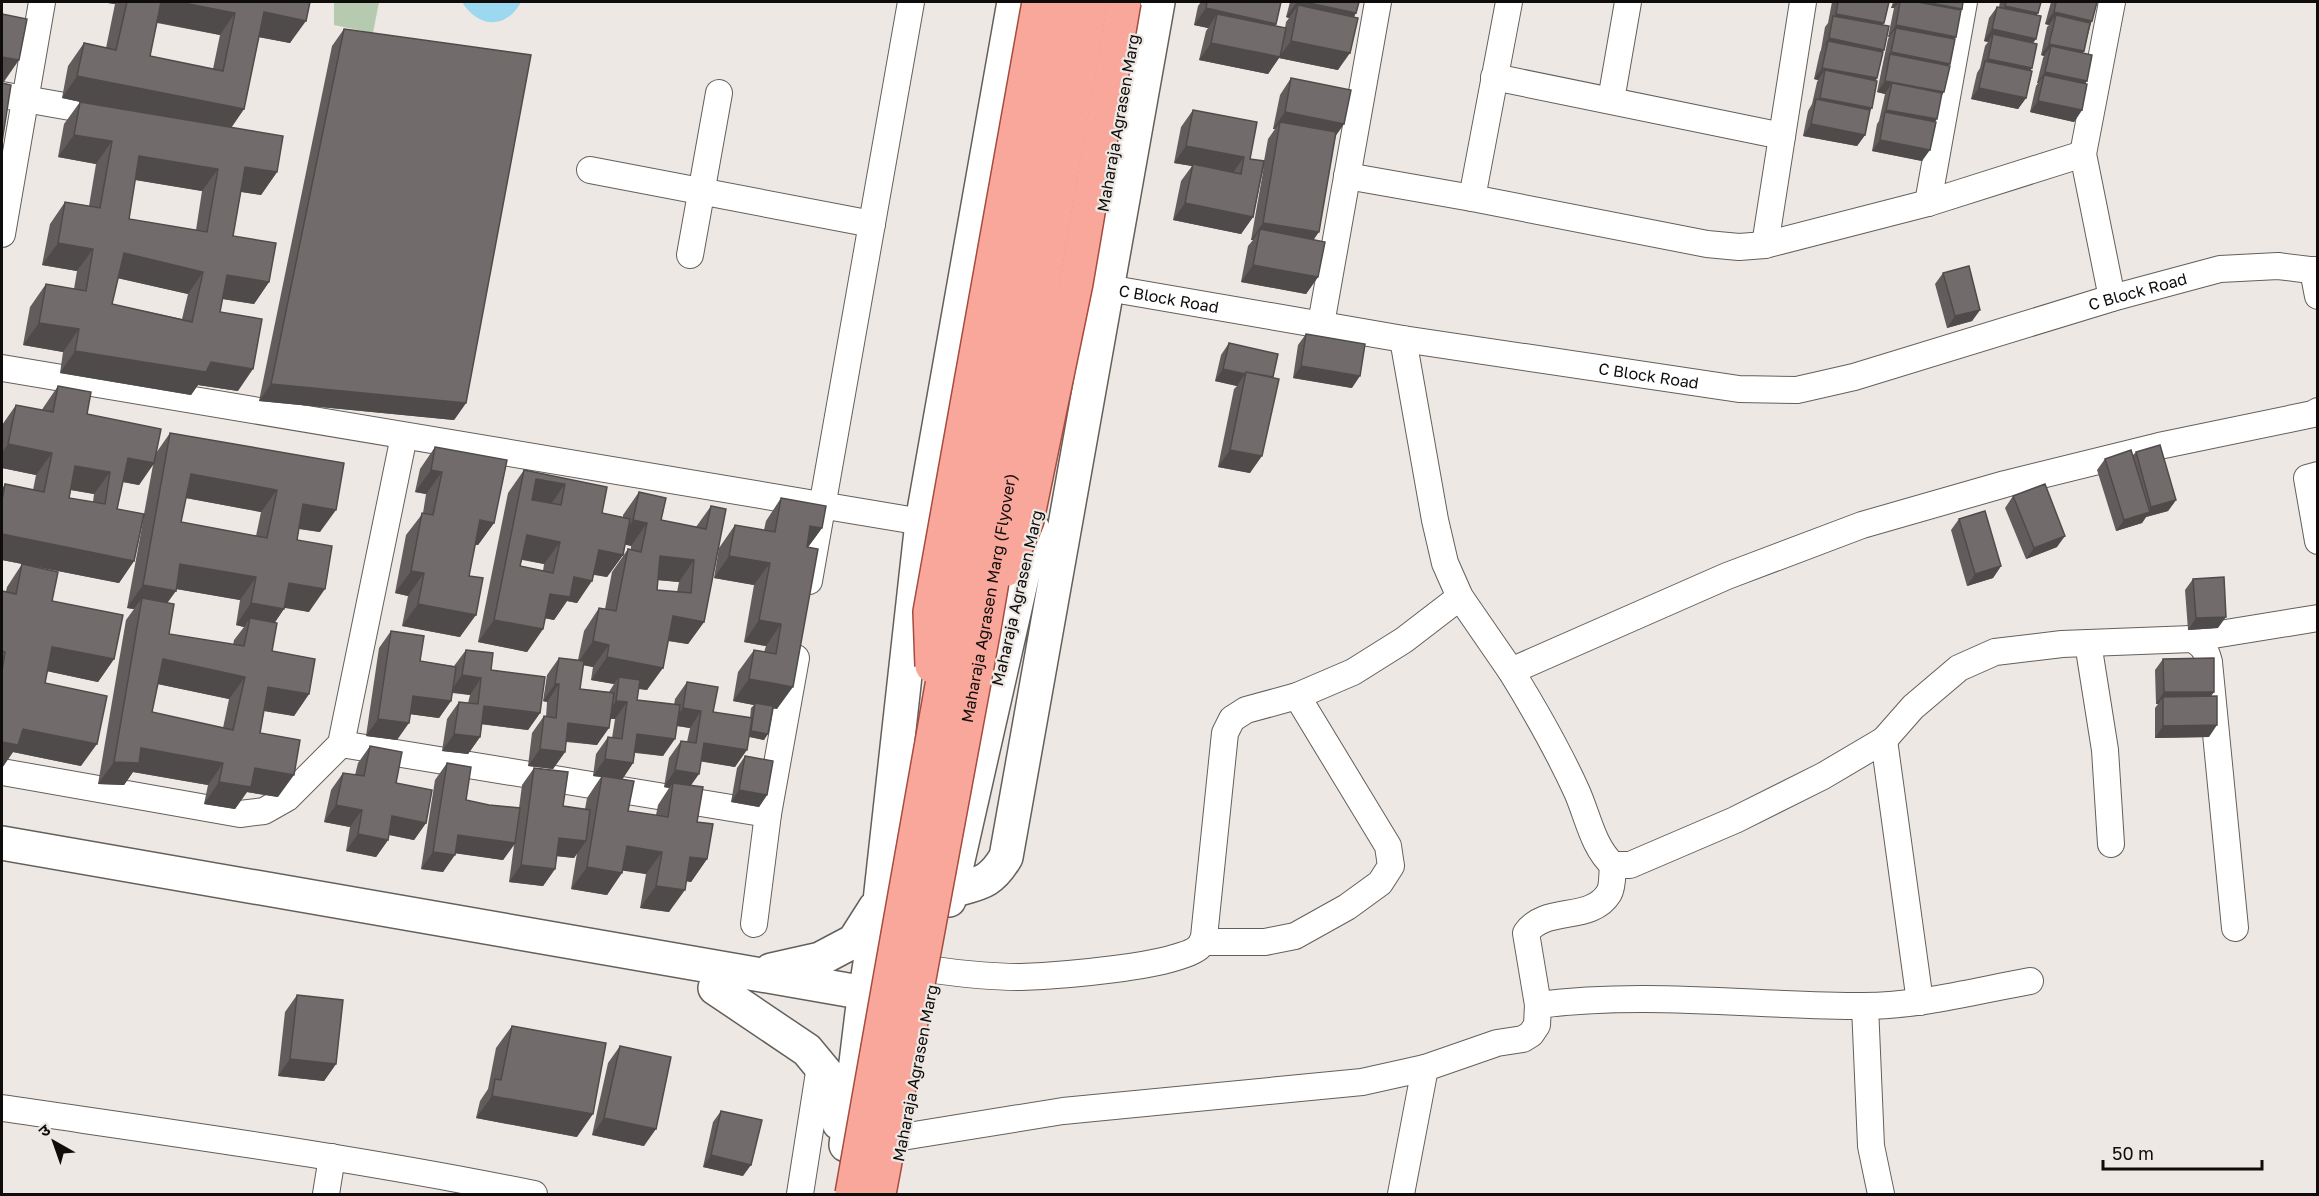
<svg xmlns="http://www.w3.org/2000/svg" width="2319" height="1196" viewBox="0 0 2319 1196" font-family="'Golos Text','Noto Sans Devanagari',sans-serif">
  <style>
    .green { fill: #b5caaf }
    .water { fill: #9cd9f0 }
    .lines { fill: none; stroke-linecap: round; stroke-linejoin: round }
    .street-casing { stroke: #645f5b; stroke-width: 28 }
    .secondary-casing { stroke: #645f5b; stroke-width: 36 }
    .street { stroke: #fff; stroke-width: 26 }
    .secondary { stroke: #fff; stroke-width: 33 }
    .primary-bridge-casing { stroke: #a64b3e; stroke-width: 36; stroke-linecap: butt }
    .primary-bridge { stroke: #faa79b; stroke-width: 33 }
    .wall { fill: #625c5c; fill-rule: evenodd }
    .shaded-wall { fill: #504b4b }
    .building { fill: #726b6b; stroke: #504b4b; stroke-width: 1.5; fill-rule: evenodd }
    .labels { text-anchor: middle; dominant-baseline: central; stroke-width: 4.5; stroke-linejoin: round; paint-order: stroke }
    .street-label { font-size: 16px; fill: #0f0d0c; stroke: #ede8e3 }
  </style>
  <rect width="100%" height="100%" fill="#ede8e3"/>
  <path class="green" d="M334,2H379L373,33L334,25Z"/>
  <path class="water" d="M462,2H521C506,30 478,28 462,2Z"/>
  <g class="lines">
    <g class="street-casing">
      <g id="street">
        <path d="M1494,77L1782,136"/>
        <path d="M2,95L110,114"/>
        <path d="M1611,100L1628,2"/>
        <path d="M590,170L872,224"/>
        <path d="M1347,176L1472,198L1707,244L1739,247L1765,245L1928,203L2083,154"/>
        <path d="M1472,198L1509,2"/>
        <path d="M1928,203L1964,2"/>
        <path d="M2,234L42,2"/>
        <path d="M1765,245L1803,2"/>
        <path d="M690,255L719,93"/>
        <path d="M2313,270L2318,296"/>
        <path id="s1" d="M1090,285L1403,339L1739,389L1797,390L1854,377L2112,298L2220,269L2278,266L2318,271"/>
        <path d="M2112,298L2083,154L2112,2"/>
        <path d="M1321,324L1378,2"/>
        <path d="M1403,339L1435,520L1445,563L1460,597L1511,671L1727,576L1862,525L2005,484L2159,446L2313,414L2318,411"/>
        <path d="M2,368L922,522"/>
        <path d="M2318,475L2307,478L2318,541"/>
        <path d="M809,581L911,2"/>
        <path d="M2189,639L2318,618"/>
        <path d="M2088,643L2105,750L2111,844"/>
        <path d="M1511,671C1535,710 1558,750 1577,792C1588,817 1593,847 1613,865H1630L1735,820L1823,776L1884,740L1913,707L1959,668L1995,652L2062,644L2192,639C2203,645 2206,650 2209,662L2235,928"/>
        <path d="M1884,740L1920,1002"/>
        <path d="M341,744L768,814"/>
        <path d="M2,772L240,814L264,811L287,798L341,744L404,436"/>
        <path d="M754,924L768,814L796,658"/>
        <path d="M1202,942H1265L1295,936L1347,907L1380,883L1391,866L1388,846L1297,696"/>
        <path d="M934,970C963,974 992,977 1021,977C1052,976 1181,967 1200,946C1201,945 1204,939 1204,937L1225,733L1232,719L1246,710L1297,696L1353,672L1404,640L1460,597"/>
        <path d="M1538,1005C1647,991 1754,1006 1863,1006C1919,1006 1975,991 2030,981"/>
        <path d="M1865,1006L1871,1146L1881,1194"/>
        <path d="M2,1108C179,1134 358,1158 534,1194"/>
        <path d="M902,1137L1063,1111L1362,1082L1425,1068L1497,1043L1523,1039L1531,1034L1537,1025L1538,1005L1526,933C1545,905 1591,923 1609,893C1613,886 1612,874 1613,865"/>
        <path d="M326,1194L332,1157"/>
        <path d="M800,1194L820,1066"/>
        <path d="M1401,1194L1425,1068"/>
      </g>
    </g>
    <g class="secondary-casing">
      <path id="secondary" d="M2,843L865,993
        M951,891C979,883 990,884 1006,857L1158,2
        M949,900L1033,529
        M771,970L820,959L854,941L875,908
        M715,988L807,1050L831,1079L839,1123
        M846,1145L862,1013L880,901L922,522L1014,2"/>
    </g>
    <use href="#street" class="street"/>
    <use href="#secondary" class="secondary"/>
    <g class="primary-bridge-casing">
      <g id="primary-bridge">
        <path d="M1007,569L1027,520L1076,283L1124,2"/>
        <path d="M932,666L930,612L1039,2"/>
        <path d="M852,1194L1063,2"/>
        <path id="s2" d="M879,1194L984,628L1091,2"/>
      </g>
    </g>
    <use href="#primary-bridge" class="primary-bridge"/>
  </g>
  <path class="wall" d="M101,2H310L290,43L259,37L244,109L231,128L277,172L261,195L241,192L233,236L269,282L254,304L222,299L220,312L238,391L198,385L191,395L60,373L63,352L23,345L30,307L46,284L74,289L77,271L42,265L50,224L65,202L89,206L96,164L58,157L64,124L80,102L89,104L62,98L68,66L84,43L106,48L115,4ZM157,23L220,35L213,69L150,56ZM135,180L202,191L196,230L129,219ZM118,278L188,294L182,319L112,304Z
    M1201,2H1281L1276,24L1274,26L1285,28L1286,22L1289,18L1286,17L1290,2H1359L1338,70L1279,58L1268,74L1199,60L1206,31L1208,28L1194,25L1198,6Z
    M1832,2H1889L1883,25V52L1876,81L1872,108L1870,110L1865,135L1857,146L1803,136L1808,111L1812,104L1817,82L1818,80L1814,79L1820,52L1821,50L1825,27L1828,23Z
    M1893,2H1963L1935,122L1922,161L1872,151L1877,124L1879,121L1885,94L1877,92L1888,39L1889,37H1888L1894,8H1891Z
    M2000,2H2041L2037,15L2033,43L2032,68L2030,71L2026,98L2018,109L1971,99L1977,73L1980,68L1985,46L1988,42L1984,41L1989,18L1997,7H1999Z
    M2051,2H2097L2083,53L2087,81L2085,83L2082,110L2074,122L2030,112L2036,86L2038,83H2037L2043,58L2044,56L2041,55L2047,27L2049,25L2045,24Z
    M344,29L466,403L454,420L259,401L332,46Z
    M1291,78L1344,124L1336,135L1314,240L1318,277L1306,294L1241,282L1248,246L1253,240H1251L1264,166L1253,217L1241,234L1173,220L1181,181L1192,166L1174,163L1181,127L1193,110L1250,159L1264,161L1268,139L1275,129H1273L1280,95Z
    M1943,273L1980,310L1972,321L1947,328L1935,284Z
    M1306,334L1352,388L1293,378L1298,345Z
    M1229,343L1278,354L1250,473L1218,467L1234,389L1237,386L1215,381L1221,355Z
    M58,386L87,414L156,453L170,433L344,463L320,532L299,529L297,540L309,612L285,607L275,622L272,651L309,694L294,716L264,711L260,733L278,797L247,792L235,809L204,804L208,785L133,772L124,785L98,784L126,620L134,609L127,608L144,516L134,561L119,583L2,560V489L5,484L33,490L36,475L2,468V425L16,405L42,410L43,408ZM153,465L144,514L117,509L123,482L139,485ZM71,490L94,494L93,502L69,498ZM186,498L261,512L256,536L181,522ZM176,589L240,600L236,625L244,627L234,640L233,645L169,634L167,603ZM158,684L229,699L223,728L152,712Z
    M435,447L494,523L478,545H475L469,576L460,637L402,626L408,596L395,593L406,535L423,513L426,494L415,492L420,469Z
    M2136,452L2176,500L2168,511L2146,517L2142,523L2116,531L2097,470L2105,459L2132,456Z
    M524,470L607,487L602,513L623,517V515L639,492L661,520L696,527L711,506L704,622L688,644L668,641L647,690L638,689L637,700L674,705L675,699L687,682L713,712L750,718L751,708L754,705L733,701L738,672L754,650L764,652L766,646L744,642L754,585L714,578L719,548L735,525L764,530L766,521L781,498L822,528L808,547L777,709L772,708L764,740L749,737L735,767L701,761L691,785L697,822L707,859L691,882L686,881L669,912L640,908L646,874L623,870L607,895L571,889L577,853L574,858L556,856L555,869L543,886L509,882L514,845L503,860L455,853L443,872L421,869L435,780L447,763L466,800L489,805L519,808L522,785L534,768L563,806L585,809L587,798L601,777L593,776L596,754L608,737L612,738L615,719H610L597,745L566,742L565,752L553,769L528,766L532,733L544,716L546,717L547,702L543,701L547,675L559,658L578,660L584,631L599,608L605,609L612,572L628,549L631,550V546L625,544L623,555L607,577L594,575L577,603L567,601L554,620L545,618L543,629L527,652L478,642L508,493ZM522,560L544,564L543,571L520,566ZM658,580L679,582L677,592L657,590ZM583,665L593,667L591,680L614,684L609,692L580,689ZM677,726L690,728L687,742L681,741L669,758L664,787L669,788L658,805L656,815L628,811L622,779L633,763L635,753L663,756Z
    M2013,496L2057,547L2026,559L2005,508Z
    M1959,519L2001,566L1993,578L1967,586L1951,530Z
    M22,564L52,601L114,659L98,682L47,671L45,683L81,766L13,752L2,768V591H6L7,587Z
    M2193,579L2218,628L2188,630L2185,590Z
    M391,631L420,661L454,666L466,650L491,670L540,713L528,730L482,724L480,737L468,754L442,751L447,719L459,702L468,703L470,695L452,693L451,701L439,718L410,714L397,740L366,736L379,648Z
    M2163,659L2214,692L2211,696L2209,737L2155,738V708L2158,704H2156L2155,670Z
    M370,746L396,783L426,823L414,840L389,835L388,840L376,857L346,851L350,827L324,822L331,790L343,773L355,775L358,763Z
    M745,756L767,795L759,807L731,802L737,768Z
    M297,995L336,1064L324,1081L278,1076L285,1012Z
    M512,1026L577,1137L476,1118L480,1101L488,1089L496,1048Z
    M620,1046L644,1146L592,1135L608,1063Z
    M721,1111L743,1176L703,1167L713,1122Z"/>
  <path class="shaded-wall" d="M101,2H117L115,4Z
    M160,2H179L235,13L220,35L146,20Z
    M1297,2H1304L1356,13L1345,30L1298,5L1289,18L1286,17Z
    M1896,2H1899L1894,8H1891Z
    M1900,2H1925L1962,9L1954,20Z
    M2005,6L2038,13L2030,24L1997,17Z
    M1206,8L1276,24L1264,41L1217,14L1208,28L1194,25Z
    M264,12L306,21L290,43L248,35Z
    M2054,12L2092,21L2084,32L2056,15L2049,25L2045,24Z
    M1836,14L1884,23L1876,35L1833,18Z
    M1896,25L1956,37L1948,48L1896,28L1889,37H1888Z
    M1992,29L2036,39L2028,50L1993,34L1988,42L1984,41Z
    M1829,38L1884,50L1876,61L1828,41L1821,50Z
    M1291,41L1350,53L1338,70L1279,58L1268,74L1199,60L1211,43L1279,57Z
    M2049,44L2084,51L2076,63L2051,46L2044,56L2041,55Z
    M1891,52L1950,64L1942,75L1890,54L1883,64Z
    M2,57L19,60L3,83L2,82Z
    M1988,59L2032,68L2024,80L1985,64Z
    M1822,68L1877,78L1869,90L1825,70L1818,80L1814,79Z
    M2045,72L2087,81L2079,92L2044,75L2038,83H2037Z
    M77,76L244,109L228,132L62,98Z
    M1885,81L1944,92L1936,104L1892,83L1885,94L1877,92Z
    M1979,88L2026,98L2018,109L1971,99Z
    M1820,98L1872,108L1864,119L1815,104Z
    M2038,101L2082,110L2074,122L2030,112Z
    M1886,110L1937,119L1929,131L1885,112L1878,121Z
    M1285,112L1344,124L1332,141L1280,122L1275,129H1273Z
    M1811,124L1865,135L1857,146L1803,136Z
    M74,135L112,141L96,164L58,157Z
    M1880,140L1930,150L1922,161L1872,151Z
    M1186,146L1244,157L1232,174L1193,164L1192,166L1174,163Z
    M139,156L218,169L202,191L124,178Z
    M245,167L277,172L261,195L230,190Z
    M1185,203L1253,217L1241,234L1173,220Z
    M1263,223L1319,232L1307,249L1260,229L1253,240H1251Z
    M58,243L93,249L77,271L42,265Z
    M124,253L203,272L188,294L108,276Z
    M1253,265L1318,277L1306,294L1241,282Z
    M227,275L269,282L254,304L211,297Z
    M1980,310L1972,321L1947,328L1955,316Z
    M39,323L79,329L63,352L23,345Z
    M75,351L211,362L253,369L238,391L198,385L191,395L60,373Z
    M1301,366L1360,376L1352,388L1293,378Z
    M1223,369L1245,374L1237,386L1215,381Z
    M271,384L466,403L454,420L259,401Z
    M8,444L52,453L36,475L2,468V453Z
    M1230,450L1262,456L1250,473L1218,467Z
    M128,458L154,463L139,485L112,480Z
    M75,466L110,472L94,494L59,488Z
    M431,470L442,472L426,494L415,492Z
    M191,474L277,490L261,512L175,496Z
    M536,479L565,484L549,507L520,502Z
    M2176,500L2168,511L2146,517L2142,523L2116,531L2124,520L2147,513L2151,507Z
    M303,504L336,510L320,532L287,527Z
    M480,520L494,523L478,545L464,542Z
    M633,520L647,523L631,546L618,543Z
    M810,526L822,528L806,550Z
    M2,534L134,561L119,583L2,560Z
    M527,535L560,542L544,564L511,557Z
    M2065,536L2057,547L2026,559L2034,548Z
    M599,550L623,555L607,577L583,572Z
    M660,556L694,560L679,582L645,579Z
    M729,556L770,563L754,585L714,578Z
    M180,564L256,577L240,600L165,587Z
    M2001,566L1993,578L1967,586L1975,574Z
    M411,571L424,573L408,596L395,593Z
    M574,577L592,581L577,603L567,601L554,620L534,616L550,594Z
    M289,583L325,589L309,612L273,606Z
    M143,585L176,591L160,613L142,598L134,609L127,608Z
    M251,603L284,609L269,631L250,618L244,627L236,625Z
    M418,604L476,615L460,637L402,626Z
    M673,616L704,622L688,644L657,639Z
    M2226,617L2218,628L2188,630L2196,618Z
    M494,620L543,629L527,652L478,642Z
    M759,620L781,624L766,646L744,642Z
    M593,641L609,645L593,667L577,664Z
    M52,647L114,659L98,682L37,669Z
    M607,657L663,668L647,690L618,685L619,677L614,684L591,680Z
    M163,659L245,677L229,699L148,682Z
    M462,675L481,678L470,695L450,692Z
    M749,679L793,687L777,709L755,705V703L754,705L733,701Z
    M555,684H559L547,702L543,701Z
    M268,687L309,694L294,716L252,709Z
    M2164,692H2214L2206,703L2163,697L2158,704H2156Z
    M413,696L451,701L439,718L401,713Z
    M616,701L627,702L615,719L604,718Z
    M484,706L540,713L528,730L472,723Z
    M683,708L701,711L690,728L671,725Z
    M378,719L409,723L397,740L366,736Z
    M568,723L609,728L597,745L557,740Z
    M2217,725L2209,737L2155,738L2163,726Z
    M23,729L97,744L81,766L13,752L2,768V742Z
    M751,731L768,734L764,740L746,736Z
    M454,734L480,737L468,754L442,751Z
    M637,734L675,739L663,756L626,751Z
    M704,743L747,750L735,767L692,760Z
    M141,748L223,763L208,785L133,772L124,785L98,784L114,762Z
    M540,749L565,752L553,769L528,766Z
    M605,759L633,763L622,780L602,776L601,777L593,776Z
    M255,768L294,775L278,797L247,792L235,809L204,804L219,782Z
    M675,770L699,774L687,791L673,783L669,788L664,787Z
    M739,790L767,795L759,807L731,802Z
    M336,805L362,810L350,827L324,822Z
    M392,816L426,823L414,840L380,833Z
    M358,834L388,840L376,857L346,851Z
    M458,835L515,843L503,860L446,852Z
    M559,838L586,841L574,858L547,855Z
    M627,846L662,852L646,874L611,869Z
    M433,852L455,855L443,872L421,869Z
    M690,857L707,859L691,882L675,879Z
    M521,865L555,869L543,886L509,882Z
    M587,867L622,873L607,895L571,889Z
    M656,886L685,890L669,912L640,908Z
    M290,1059L336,1064L324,1081L278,1076Z
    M492,1096L593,1114L577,1137L476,1118Z
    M604,1118L656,1129L644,1146L592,1135Z
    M711,1155L751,1165L743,1176L703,1167Z"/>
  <path class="building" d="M127,2H161L150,56L223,71L235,13L179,2H310L306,21L264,12L244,109L77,76L84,43L116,50Z
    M1207,2H1281L1276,24L1206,8Z
    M1304,2H1359L1356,13Z
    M1838,2H1889L1884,23L1836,14Z
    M1900,2H1917L1961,10L1956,37L1896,25Z
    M1925,2H1963L1962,9Z
    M2006,2H2041L2038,13L2005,6Z
    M2056,2H2097L2092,21L2054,12Z
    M1298,5L1358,18L1350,53L1291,41Z
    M1997,7L2041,16L2036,39L1992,29Z
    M2,14L27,19L19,60L2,57Z
    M1217,14L1286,28L1280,57L1211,43Z
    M2056,15L2090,23L2084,51L2049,44Z
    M1833,16L1889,26L1884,50L1829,38Z
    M1896,28L1955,39L1950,64L1891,52Z
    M344,29L531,55L466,403L271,384Z
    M1993,34L2037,44L2032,68L1988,59Z
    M1828,41L1883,52L1877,78L1822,68Z
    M2051,46L2092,55L2087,81L2045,72Z
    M1890,54L1950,66L1944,92L1885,81Z
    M1985,61L2032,71L2026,98L1979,88Z
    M1825,70L1877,81L1872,108L1820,98Z
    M2044,75L2087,84L2082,110L2038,101Z
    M1291,78L1351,90L1344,124L1285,112Z
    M2,83L11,85L2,142Z
    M1892,83L1942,93L1937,119L1886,110Z
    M1816,99L1870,110L1865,135L1811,124Z
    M80,102L283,136L277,172L245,167L233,236L276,243L269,282L227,275L220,312L262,319L253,369L211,362L206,372L75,351L79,329L39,323L46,284L86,291L93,249L58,243L65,202L100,208L112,141L74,135ZM139,156L218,169L207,232L129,219ZM124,253L203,272L192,322L112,304Z
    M1193,110L1257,122L1250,159L1264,161L1253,217L1185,203L1193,164L1241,174L1244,157L1186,146Z
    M1885,112L1936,122L1930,150L1880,140Z
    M1280,122L1336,132L1319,232L1263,223Z
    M1260,229L1325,242L1318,277L1253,265Z
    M1969,266L1980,310L1955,316L1943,273Z
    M1306,334L1365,344L1360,376L1301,366Z
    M1229,343L1278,354L1273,377L1246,372L1245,374L1223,369Z
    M1246,372L1279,379L1262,456L1230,450Z
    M58,386L91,392L87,414L161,429L154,463L128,458L117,509L144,514L134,561L2,534V500L5,484L44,492L52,453L8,444L16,405L53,412ZM75,466L110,472L105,504L69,498Z
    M170,433L344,463L336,510L303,504L297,540L332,546L325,589L289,583L284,609L251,603L256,577L180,564L176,591L143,585ZM191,474L277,490L267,538L181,522Z
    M2160,445L2176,500L2151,507L2136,452Z
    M435,447L507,460L494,523L480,520L469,576L483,578L476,615L418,604L424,573L411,571L422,513L433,515L442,472L431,470Z
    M2131,450L2150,512L2124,520L2105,459Z
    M524,470L607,487L602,513L630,519L623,555L599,550L592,581L574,577L570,597L550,594L543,629L494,620ZM536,479L565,484L561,505L532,500ZM527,535L560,542L553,573L520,566Z
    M2045,484L2065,536L2034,548L2013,496Z
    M639,492L666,498L661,520L706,529L711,506L726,509L704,622L673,616L663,668L607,657L609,645L593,641L599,608L616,611L628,549L641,552L647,523L633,520ZM660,556L694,560L691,593L657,590Z
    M781,498L826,506L822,528L810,526L807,547L818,549L793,687L749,679L754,650L776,654L781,624L759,620L770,563L729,556L735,525L775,532Z
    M1985,511L2001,566L1975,574L1959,519Z
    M22,564L58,572L52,601L123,615L114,659L52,647L45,683L107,696L97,744L23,729L18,745L2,742V671L5,652L2,651V591L16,594Z
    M2224,577L2226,617L2196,618L2193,579Z
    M142,598L174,604L169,634L244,646L250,618L277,623L272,651L315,659L309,694L268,687L260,733L300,740L294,775L255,768L251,787L219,782L223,763L141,748L139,763L114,762ZM163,659L245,677L233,730L152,712Z
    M391,631L424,636L420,661L456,667L451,701L413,696L409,723L378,719Z
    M466,650L493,653L491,670L545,677L540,713L484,706L480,737L454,734L459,702L478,704L481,678L462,675Z
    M559,658L584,661L580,689L614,693L609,728L568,723L565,752L540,749L544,716L556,718L559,684H555Z
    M2214,658V692H2164L2163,659Z
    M619,677L640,680L637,700L680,705L675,739L637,734L633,763L605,759L608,737L622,739L627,702L616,701Z
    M687,682L718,687L713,712L752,718L747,750L704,743L699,774L675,770L681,741L696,743L701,711L683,708Z
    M2217,696V725L2163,726V697Z
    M755,703L773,706L768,734L751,731Z
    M370,746L402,752L396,783L432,790L426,823L392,816L388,840L358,834L362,810L336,805L343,773L364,776Z
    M745,756L773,761L767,795L739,790Z
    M447,763L471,767L466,800L489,805L520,808L515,843L458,835L455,855L433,852Z
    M534,768L568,772L563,806L590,810L586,841L559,838L555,869L521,865Z
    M602,776L634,781L628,811L668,817L673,783L703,787L697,822L713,824L707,859L690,857L685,890L656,886L662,852L627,846L622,873L587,867Z
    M297,995L343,1000L336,1064L290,1059Z
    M512,1026L606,1043L593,1114L492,1096L495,1079L501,1080Z
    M620,1046L671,1057L656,1129L604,1118Z
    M721,1111L762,1120L751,1165L711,1155Z"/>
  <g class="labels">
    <g class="street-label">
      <text transform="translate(1118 123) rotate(-80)">Maharaja Agrasen Marg</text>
      <text stroke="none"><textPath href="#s1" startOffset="1070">C Block Road</textPath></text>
      <text stroke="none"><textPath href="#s1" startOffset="80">C Block Road</textPath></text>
      <text stroke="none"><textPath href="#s1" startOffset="566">C Block Road</textPath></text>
      <text transform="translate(1017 598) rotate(-77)">Maharaja Agrasen Marg</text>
      <text stroke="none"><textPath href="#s2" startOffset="606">Maharaja Agrasen Marg (Flyover)</textPath></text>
      <text transform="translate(915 1073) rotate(-79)">Maharaja Agrasen Marg</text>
    </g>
  </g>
  <rect width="2319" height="1196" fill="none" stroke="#0f0d0c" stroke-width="6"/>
  <g transform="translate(54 1142) rotate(320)" stroke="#ede8e3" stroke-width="4.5" paint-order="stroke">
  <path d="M0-4.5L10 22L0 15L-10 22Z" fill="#0f0d0c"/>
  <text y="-9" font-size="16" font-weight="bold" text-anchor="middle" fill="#0f0d0c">उ</text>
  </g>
  <path d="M2103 1160v9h159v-9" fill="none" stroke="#0f0d0c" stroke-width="3"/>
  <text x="2112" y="1160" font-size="18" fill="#0f0d0c" stroke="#ede8e3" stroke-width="4.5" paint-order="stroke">50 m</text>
</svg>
